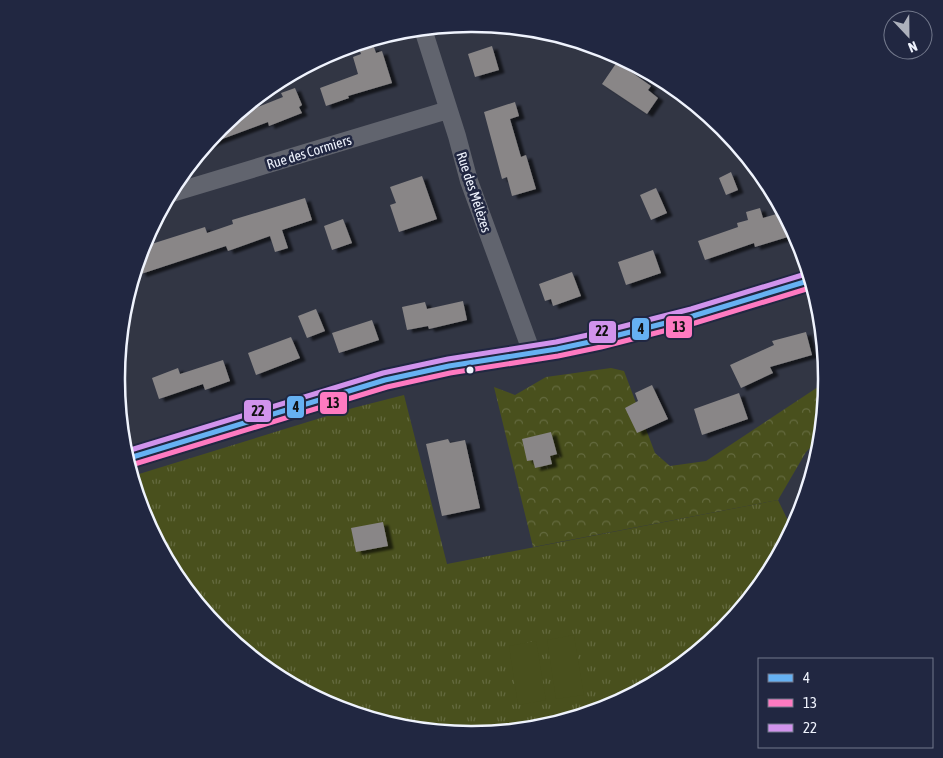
<svg xmlns="http://www.w3.org/2000/svg" width="943" height="758" viewBox="0 0 943 758" font-family="'Asap Condensed',sans-serif">
  <style>
    .forest { fill: url(#forest-crowns) }
    .park { fill: url(#park-tufts) }
    .garden { fill: #49501d }
    .building { fill: #898687; filter: url(#shadow) }
    .lines { fill: none; stroke-linecap: round; stroke-linejoin: round }
    .minor { stroke: #61646e; stroke-width: 18 }
    .bus-1-casing { stroke: #212741; stroke-width: 9 }
    .bus-2-casing { stroke: #212741; stroke-width: 9 }
    .bus-3-casing { stroke: #212741; stroke-width: 9 }
    .bus-1 { stroke: #66b1f2; stroke-width: 5 }
    .bus-2 { stroke: #fe7ac1; stroke-width: 5 }
    .bus-3 { stroke: #d193ec; stroke-width: 5 }
    .bus-dot { fill: #eff3fd; stroke: #212741; stroke-width: 2 }
    .labels { text-anchor: middle; dominant-baseline: central; stroke-width: 5; stroke-linejoin: round; paint-order: stroke }
    .street-label { font-size: 14px; fill: #eff3fd; stroke: #212741 }
    .rim { fill: none; stroke: #eff3fd; stroke-width: 2.5 }
    .line-badge { stroke: #212741; stroke-width: 2 }
    .pale-badge-label { font-size: 14px; text-anchor: middle; font-weight: bold; fill: #111 }
  </style>
  <defs>
    <pattern id="forest-crowns" width="20" height="18" patternUnits="userSpaceOnUse" patternTransform="scale(1.25)"><rect width="20" height="18" fill="#49501d"/><path d="M2 6a3 3 0 1 1 6 0M12 15a3 3 0 1 1 6 0" fill="none" stroke="#646a3f"/></pattern>
    <pattern id="park-tufts" width="24" height="20" patternUnits="userSpaceOnUse" patternTransform="scale(1.25)"><rect width="24" height="20" fill="#49501d"/><path d="M3 7l-1-3M5 7V3M7 7l1-3M15 17l-1-3M17 17v-4M19 17l1-3" fill="none" stroke="#646a3f"/></pattern>
    <filter id="shadow"><feDropShadow dx="5.5" dy="3" stdDeviation="1" flood-color="#0009"/></filter>
  </defs>
  <rect width="100%" height="100%" fill="#323644"/>
  <path class="forest" d="M611,368L624,371L655,453L670,466L706,461L827,381L821,436L806,452L778,500L533,547L494,387L515,395L546,377Z"/>
  <path class="park" d="M404,395L447,564L778,500L792,529L767,577L722,630L669,675L607,707L541,727L471,734L402,727L335,707L274,674L220,630L176,576L161,549L139,474L353,408Z"/>
  <path class="garden" d="M574,635L584,695L556,699L547,640Z
    M536,641L546,700L518,705L509,646Z"/>
  <path class="building" d="M492,46L499,70L475,77L468,54Z
    M374,47L376,53L382,51L392,83L348,96L349,98L326,106L320,88L358,74L353,57L361,54L360,51Z
    M617,62L651,86L648,90L658,98L647,114L602,84Z
    M295,88L302,105L299,107L302,113L269,126L268,122L206,145L220,128L235,116L283,97L281,93Z
    M515,102L519,116L510,119L521,157L526,155L536,189L512,196L507,177L502,179L484,112Z
    M731,172L738,190L726,195L719,178Z
    M422,176L437,219L399,232L390,205L396,203L390,187Z
    M656,188L667,213L651,220L640,195Z
    M305,198L312,220L282,230L288,248L275,252L270,236L228,251L226,246L141,274L137,262L142,247L205,227L207,233L233,224L232,220Z
    M760,208L763,218L783,212L791,236L755,247L754,243L705,260L698,241L738,227L737,223L748,220L746,212Z
    M343,219L352,243L332,250L324,226Z
    M653,250L661,273L626,285L618,262Z
    M572,272L581,296L553,306L551,299L545,301L539,284Z
    M463,301L467,320L429,329L428,326L407,330L402,307L425,302L427,309Z
    M316,309L325,331L307,338L298,316Z
    M372,320L379,340L339,353L332,333Z
    M806,332L812,355L770,367L773,373L741,388L730,365L774,345L772,341Z
    M291,337L300,358L256,375L248,353Z
    M223,360L230,381L205,390L203,384L159,399L152,378L178,368L180,374Z
    M652,385L668,419L637,433L625,408L638,401L635,393Z
    M739,393L748,419L702,435L694,409Z
    M551,432L557,454L550,456L552,464L535,468L533,460L527,461L522,439Z
    M448,439L450,443L465,440L480,508L442,516L426,444Z
    M383,522L388,546L356,552L351,528Z"/>
  <g class="lines">
    <path class="minor" d="M423,29L457,136L469,181L532,353
      M169,194L448,110
      M126,459L385,380L449,366L557,349L599,340L693,316L811,280"/>
    <g class="bus-1-casing">
      <path id="bus-1" d="M126,459L385,380L449,366L557,349L599,340L693,316L811,280"/>
    </g>
    <g class="bus-2-casing">
      <path id="bus-2" d="M128,466L387,387L450,373L558,356L601,347L695,323L813,287"/>
    </g>
    <g class="bus-3-casing">
      <path id="bus-3" d="M124,452L383,373L448,359L556,342L597,333L691,309L809,273"/>
    </g>
    <use href="#bus-1" class="bus-1"/>
    <use href="#bus-2" class="bus-2"/>
    <use href="#bus-3" class="bus-3"/>
  </g>
  <circle class="bus-dot" cx="470" cy="370" r="4.5"/>
  <g class="labels">
    <g class="street-label">
      <text transform="translate(309 152) rotate(-17)">Rue des Cormiers</text>
      <text transform="translate(474 192) rotate(72)">Rue des Mélèzes</text>
    </g>
  </g>
  <path d="M0 0H943V758H0ZM471 32H472A346 346 0 0 1 818 378V380A346 346 0 0 1 472 726H471A346 346 0 0 1 125 380V378A346 346 0 0 1 471 32Z" fill="#212741" fill-rule="evenodd"/>
  <path class="rim" d="M471 32H472A346 346 0 0 1 818 378V380A346 346 0 0 1 472 726H471A346 346 0 0 1 125 380V378A346 346 0 0 1 471 32Z"/>
  <g class="line-badge">
    <rect x="665" y="315" width="28" height="24" rx="5" fill="#fe7ac1"/>
    <rect x="631" y="317" width="19" height="24" rx="5" fill="#66b1f2"/>
    <rect x="588" y="320" width="29" height="24" rx="5" fill="#d193ec"/>
    <rect x="319" y="391" width="29" height="24" rx="5" fill="#fe7ac1"/>
    <rect x="286" y="395" width="19" height="24" rx="5" fill="#66b1f2"/>
    <rect x="243" y="399" width="29" height="24" rx="5" fill="#d193ec"/>
  </g>
  <g class="pale-badge-label">
    <text x="679" y="332">13</text>
    <text x="641" y="334">4</text>
    <text x="602" y="336">22</text>
    <text x="333" y="408">13</text>
    <text x="296" y="412">4</text>
    <text x="258" y="416">22</text>
  </g>
  <rect x="758" y="658" width="175" height="90" fill="#212741" stroke="#73798c"/>
  <rect x="768" y="674" width="25" height="8" fill="#66b1f2" stroke="#73798c"/>
  <text x="803" y="683" font-size="15" fill="#eff3fd">4</text>
  <rect x="768" y="699" width="25" height="8" fill="#fe7ac1" stroke="#73798c"/>
  <text x="803" y="708" font-size="15" fill="#eff3fd">13</text>
  <rect x="768" y="724" width="25" height="8" fill="#d193ec" stroke="#73798c"/>
  <text x="803" y="733" font-size="15" fill="#eff3fd">22</text>
  <g transform="translate(908 35) rotate(158)"><circle r="24" fill="#212741" stroke="#73798c"/>
  <path d="M0-4L9 19L0 12L-9 19Z" fill="#adb1bc"/>
  <text y="-8" font-size="14" font-weight="bold" text-anchor="middle" fill="#eff3fd">N</text>
  </g>
</svg>
